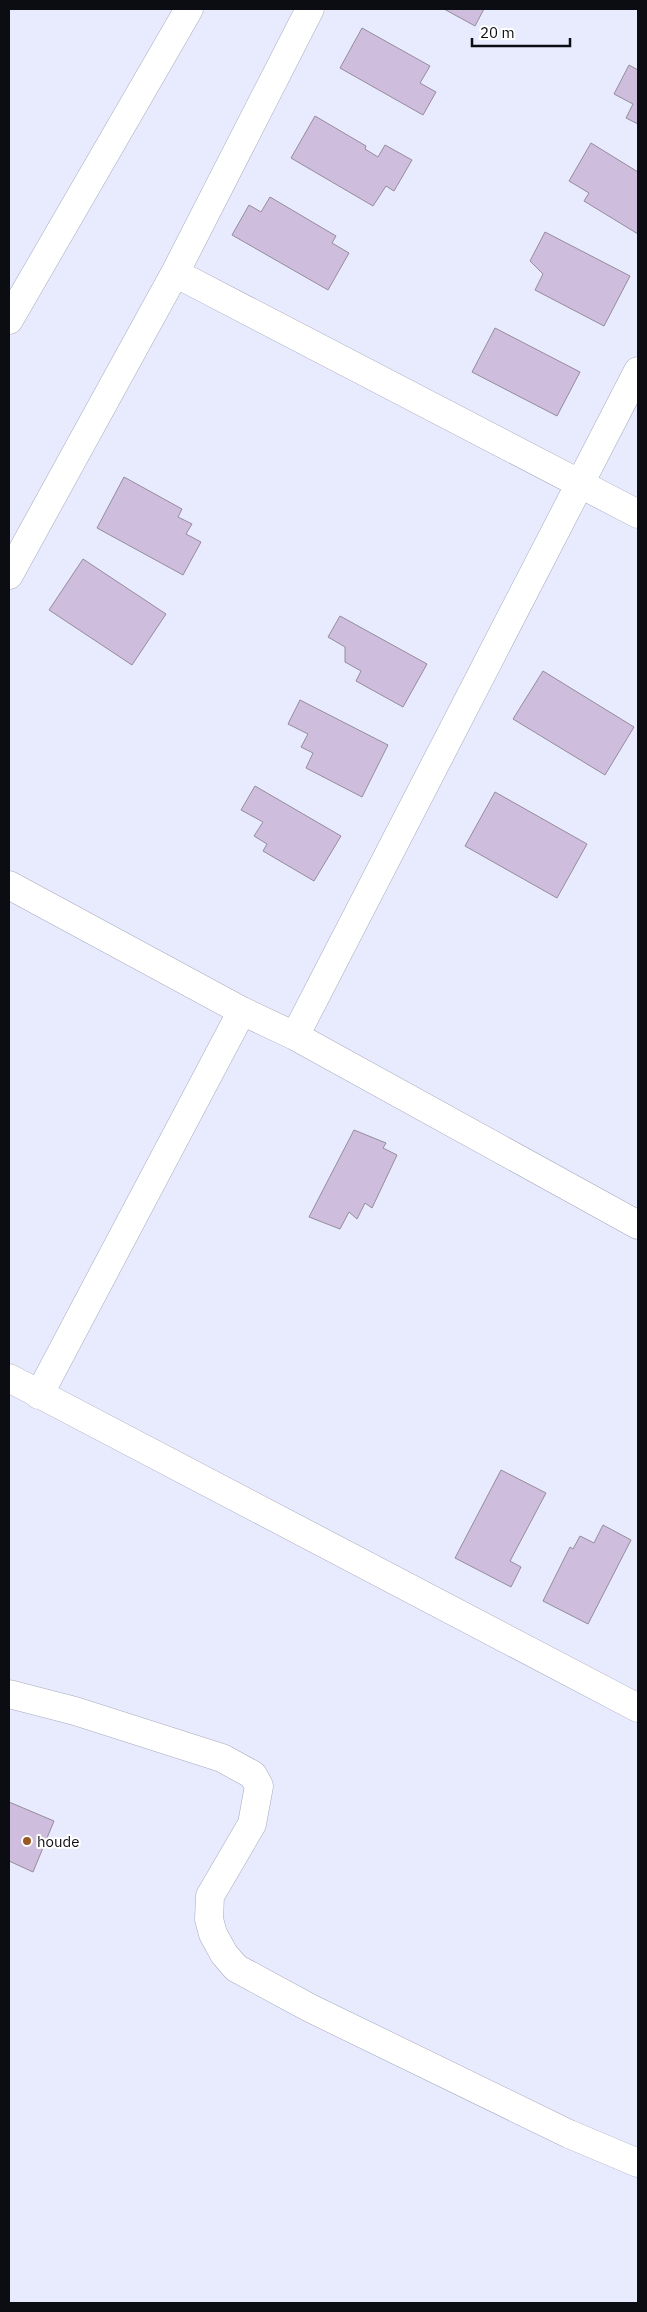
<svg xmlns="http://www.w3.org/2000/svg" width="647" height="2312" viewBox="0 0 647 2312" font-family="'IBM Plex Sans',sans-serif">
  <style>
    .building { fill: #cebddd; stroke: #958c9d }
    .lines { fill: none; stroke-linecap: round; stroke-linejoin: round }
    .minor-casing { stroke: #a8aabd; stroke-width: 29 }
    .minor { stroke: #fff; stroke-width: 28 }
    .poi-dot { fill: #995823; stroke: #fff; stroke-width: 2 }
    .labels { text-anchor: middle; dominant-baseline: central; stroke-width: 4; stroke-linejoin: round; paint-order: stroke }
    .poi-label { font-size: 15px; fill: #0c0d13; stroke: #fff; text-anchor: start }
  </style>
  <rect width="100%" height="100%" fill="#e8eafe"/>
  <path class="building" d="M444,9H484L475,26Z
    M362,28L430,66L420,83L436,92L423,115L340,68Z
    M629,65L638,70V124L626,118L633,104L614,94Z
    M315,116L366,146L365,149L378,157L385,145L412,160L394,191L386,186L373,206L291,158Z
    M591,143L638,172V234L584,201L589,193L569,181Z
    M270,197L336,236L332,243L349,253L328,290L232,235L249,205L261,212Z
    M545,232L630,276L604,326L535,290L543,274L530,261Z
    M495,328L580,372L557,416L472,372Z
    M124,477L182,509L178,517L192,524L186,534L201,542L183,575L97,528Z
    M83,559L166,614L132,665L49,610Z
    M340,616L427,664L403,707L356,681L361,671L345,662V647L328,637Z
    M543,671L634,727L605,775L513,719Z
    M300,700L388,745L362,797L306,768L313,753L301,747L308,734L288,724Z
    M255,786L341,836L314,881L263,851L267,844L254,836L263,822L241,810Z
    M495,792L587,844L557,898L465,846Z
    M354,1130L386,1143L383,1148L397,1155L372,1208L365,1203L357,1219L349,1212L340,1229L309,1217Z
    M501,1470L546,1493L510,1561L521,1567L511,1587L455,1558Z
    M603,1525L631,1540L588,1624L543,1601L570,1547L573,1549L580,1536L594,1543Z
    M9,1802L54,1821L33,1872L9,1861Z"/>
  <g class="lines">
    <g class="minor-casing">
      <path id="minor" d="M175,273L638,514
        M9,320L189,9
        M9,575L175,273L310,9
        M9,885L242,1011L295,1036L638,1225
        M295,1036L638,371
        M9,1378L638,1708
        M39,1395L242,1011
        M9,1694L75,1711L222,1758L253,1775L259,1786L252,1824L210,1896L209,1919L213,1934L224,1954L236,1968L310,2008L569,2134L638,2163"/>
    </g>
    <use href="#minor" class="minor"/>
  </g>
  <circle class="poi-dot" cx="27" cy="1841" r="5"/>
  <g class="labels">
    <g class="poi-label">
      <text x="37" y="1841">houde</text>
    </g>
  </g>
  <rect width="647" height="2312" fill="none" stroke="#0c0d13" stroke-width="20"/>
  <path d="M472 38v8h98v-8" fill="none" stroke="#0c0d13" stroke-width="2.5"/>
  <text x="480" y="38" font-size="15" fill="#0c0d13" stroke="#ffffff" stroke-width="4" paint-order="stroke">20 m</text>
</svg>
